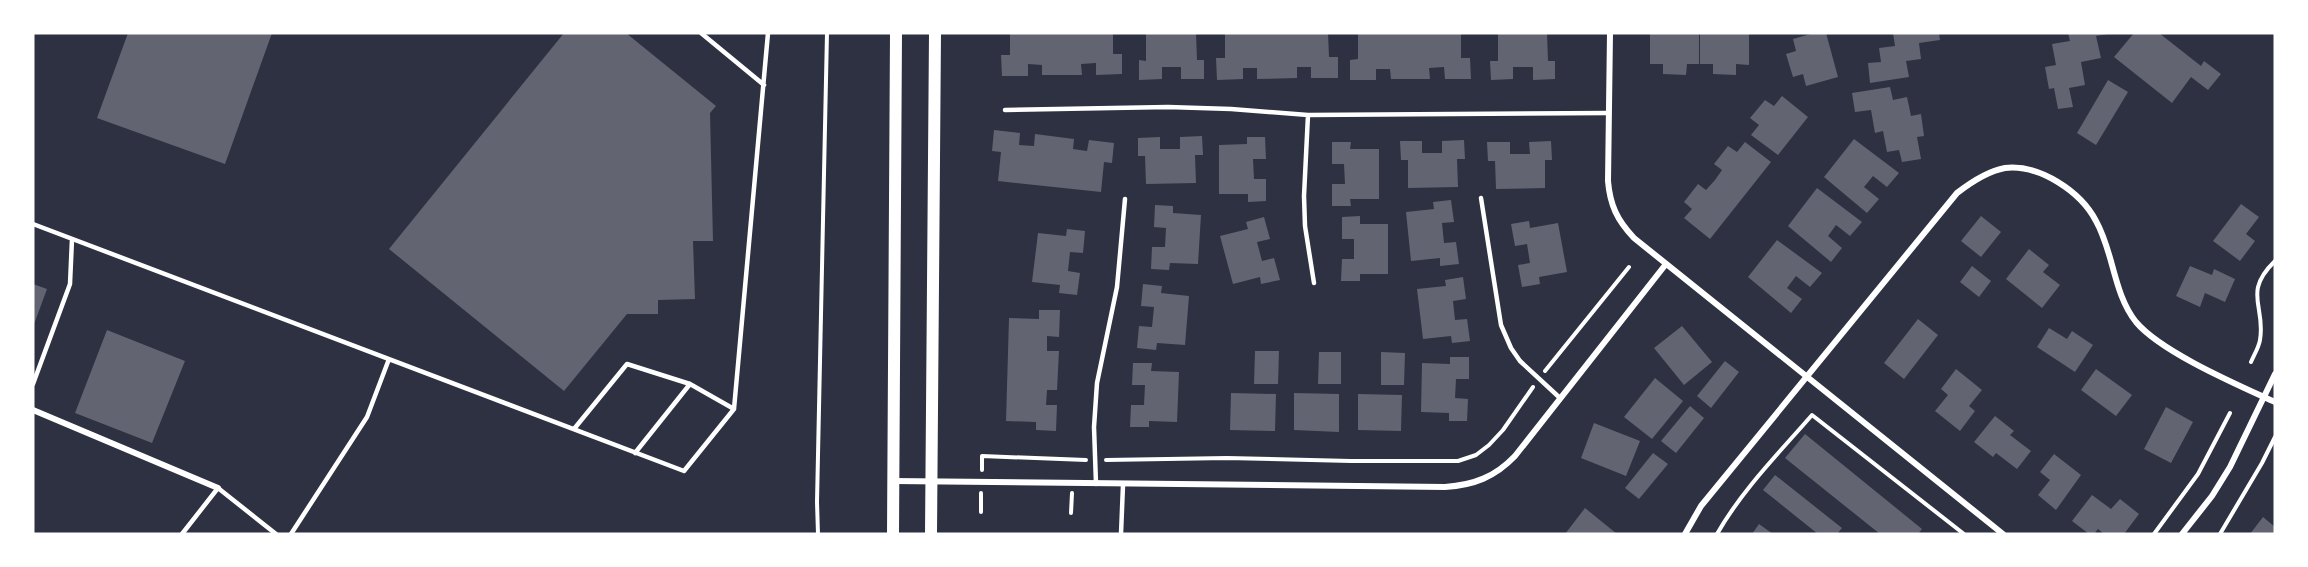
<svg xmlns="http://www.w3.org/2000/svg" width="2308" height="567" viewBox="0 0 2308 567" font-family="'DejaVu Sans',sans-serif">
	<rect width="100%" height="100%" fill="#2d3142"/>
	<path fill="#626471" d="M128 33H272L225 164 97 118Z
		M564 33H626L716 106 710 113 713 241H693L695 299 658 300V314H627L564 391 389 249Z
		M1010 33H1113V54H1122V74L1096 75V63L1081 64 1082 75H1042V65L1028 64V76H1002L1001 55H1010Z
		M1146 33H1196L1197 60H1204V79H1181V67H1162V79L1139 80V60L1146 61Z
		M1225 33H1328L1329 57H1338V78H1311V67H1297V78L1257 79V68H1243V79L1217 80 1216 58H1225Z
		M1358 33H1461V58H1470L1471 79H1445L1444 67 1429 68 1430 79H1391L1390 69H1376V80H1350V60L1358 59Z
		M1498 33H1547L1548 61H1555V79L1533 80V67H1513V79L1491 80 1490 61H1498Z
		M1650 33H1699V64H1687L1686 75 1663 74V64H1650Z
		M1700 33H1749V65L1736 64V75L1713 74V64H1700Z
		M1814 33H1826L1838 77 1806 86 1803 74 1793 77 1786 54 1796 51 1793 39Z
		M1893 33H1939L1940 40 1919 43 1921 59 1906 61 1909 77 1870 83 1868 63 1881 62 1879 48 1895 46Z
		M2068 33 2108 34 2096 36 2101 58 2081 62 2085 85 2069 88 2073 107 2058 109 2054 88 2049 89 2045 67 2056 65 2052 44 2070 41Z
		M2134 33H2159L2201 66 2204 61 2221 74 2208 90 2191 77 2172 103 2114 57Z
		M2108 80 2128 92 2096 145 2077 133Z
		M1890 87 1893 100 1907 97 1911 116 1921 114 1924 136 1917 137 1921 159 1902 162 1899 150 1887 152 1883 131 1875 133 1871 110 1855 112 1852 93Z
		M1782 96 1808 117 1778 155 1751 135 1759 125 1750 118 1765 100 1774 106Z
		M994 130 1020 133 1019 145 1034 146 1035 134 1074 139 1073 149 1087 151 1089 140 1114 143 1112 163 1104 162 1101 192 998 181 1001 152 992 151Z
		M1202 136 1203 155H1195L1196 183 1146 184 1145 156H1138V138L1160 137V149H1180V137Z
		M1247 137H1265L1266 159H1253L1254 179H1266V201L1248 202V194H1219V145L1247 144Z
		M1854 139 1899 173 1887 187 1873 176 1864 187 1879 199 1867 213 1824 177Z
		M1464 140 1465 159H1457L1458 187 1408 188V160H1401L1400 141H1422V153H1442V141Z
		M1551 141 1552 160H1545V188L1496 189 1495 161H1488L1487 142H1510V154H1530L1529 142Z
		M1332 142H1351L1350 149H1379V199H1350L1351 206H1332V184H1345L1344 164H1332Z
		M1745 142 1771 162 1710 239 1684 218 1692 209 1684 202 1698 184 1706 190 1715 180 1722 170 1714 164 1728 146 1737 152Z
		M1817 188 1862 222 1850 236 1836 225 1828 236 1842 248 1831 262 1788 226Z
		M1451 200 1454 222 1442 223 1444 243 1456 242 1459 264 1440 266V258L1411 261 1406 212 1434 209 1433 202Z
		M2241 204 2259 217 2246 234 2255 241 2240 261 2213 241Z
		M1155 205 1173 206V213L1201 215 1198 264 1170 263 1169 270 1151 269 1152 247H1165L1166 228 1154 227Z
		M1360 216V224H1388V274H1360V281H1341L1342 259H1354V239H1342V217Z
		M1981 216 2001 232 1981 257 1961 241Z
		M1264 217 1270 239 1257 242 1262 261 1274 258 1280 280 1261 284 1260 277 1233 284 1220 236 1248 229 1246 222Z
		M1529 221 1530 228 1558 223 1567 272 1539 277 1540 284 1522 287 1518 265 1530 263 1527 244 1515 246 1511 224Z
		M1067 229 1085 231 1083 253 1070 252 1068 271 1080 273 1077 295 1059 293 1060 285 1032 282 1038 233 1066 236Z
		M1777 240 1822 273 1810 287 1796 276 1787 288 1802 299 1791 313 1748 277Z
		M2029 249 2049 265 2043 272 2060 285 2042 308 2006 279Z
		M1972 266 1991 281 1979 297 1960 282Z
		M2190 266 2212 275 2214 269 2235 279 2225 302 2205 293 2200 307 2176 296Z
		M1463 277 1466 299 1453 301 1455 320 1467 319 1470 341 1452 343 1451 336 1423 339 1417 289 1446 286 1445 280Z
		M33 284 47 289 33 327Z
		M1143 284 1162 286 1161 293 1189 296 1185 345 1157 343 1156 350 1137 348 1139 326 1152 327 1154 307 1141 306Z
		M1039 310H1060L1059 337 1047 336V351H1059L1057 390H1047L1046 405H1057L1056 431 1036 430V422L1006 421 1009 318 1039 319Z
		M1918 319 1938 335 1904 379 1884 363Z
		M1682 326 1712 362 1684 385 1654 348Z
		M2049 328 2067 339 2072 331 2093 345 2075 372 2037 347Z
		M107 330 185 361 152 443 75 413Z
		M1255 351H1279L1278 384H1254Z
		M1319 352H1341V384H1318Z
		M1381 352 1405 353 1404 385H1381Z
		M1450 357H1469V379H1456L1455 398 1468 399 1467 421H1449V413L1421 412 1422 363 1450 364Z
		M1725 361 1739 372 1711 408 1697 396Z
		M1133 363H1152L1151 371 1179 372 1177 422 1149 421V427H1130L1131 405H1144L1145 385H1132Z
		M1956 369 1982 390 1969 406 1975 411 1960 431 1935 411 1948 395 1941 389Z
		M2096 369 2132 395 2116 416 2081 390Z
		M1655 378 1683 401 1652 439 1624 417Z
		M1231 393 1276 394 1275 431 1230 430Z
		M1294 393 1339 394V432L1294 430Z
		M1358 394 1402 395 1401 431 1358 430Z
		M1690 406 1704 418 1676 453 1661 441Z
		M2166 407 2193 422 2171 463 2144 449Z
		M1995 416 2014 431 2010 435 2031 451 2017 469 1996 453 1993 457 1974 442Z
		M1594 423 1640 441 1626 476 1581 458Z
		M1805 434 1922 529 1918 534H1880L1785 458Z
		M1653 453 1668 464 1639 499 1625 488Z
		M2054 454 2081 475 2056 510 2038 495 2050 480 2040 472Z
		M1775 475 1842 528 1837 534H1818L1763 490Z
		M2092 495 2111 509 2120 499 2139 514 2124 534H2104L2098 529 2094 534H2089L2072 521Z
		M1585 508 1617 534H1565Z
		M2263 517 2275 527V534H2250Z
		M1759 524 1773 534H1752Z"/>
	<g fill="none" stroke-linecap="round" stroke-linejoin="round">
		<path stroke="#fff" stroke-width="4" d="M2251 362C2254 355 2259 347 2260 340 2266 306 2242 293 2275 261
			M1545 371 1629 267
			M1106 460 1227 458 1351 461H1458L1476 455 1489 445 1503 430 1533 387
			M982 470V456L1086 460
			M981 512V493
			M1071 513 1072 493
			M818 534 817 502 827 33
			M1717 534C1742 490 1779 453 1812 415L1964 534
			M2154 534 2198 474 2230 413
			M2220 534 2262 463 2275 437"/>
		<path stroke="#fff" stroke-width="4.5" d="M701 33 764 85
			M1005 110 1168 107 1231 109 1308 115 1609 113
			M1308 115 1304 196 1305 226 1314 283
			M1481 198 1501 325 1511 348 1520 361 1560 398
			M33 224 684 471 734 409 768 33
			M33 384 70 284 72 239
			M574 429 627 364 690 384 734 409
			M635 453 690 384
			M1096 484 1094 427 1097 383 1117 287 1125 199
			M182 534 218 488 276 534
			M291 534 367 417 389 359
			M1121 534 1123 485"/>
		<path stroke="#fff" stroke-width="6" d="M1610 33 1608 181C1610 205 1617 220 1634 238L2003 534
			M33 410 218 488
			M893 481 1445 487C1474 485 1495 477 1515 456L1666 264
			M1685 534 1701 506 1957 193C1970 183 1988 171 2005 168 2040 164 2081 192 2096 221 2114 253 2113 293 2136 322 2161 352 2238 385 2275 402
			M2182 534 2212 496 2230 467 2275 374"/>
		<path stroke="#fff" stroke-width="12" d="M893 534 896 33
			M931 534 935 33"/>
	</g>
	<rect width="2308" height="567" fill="none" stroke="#ffffff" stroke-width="69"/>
</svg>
